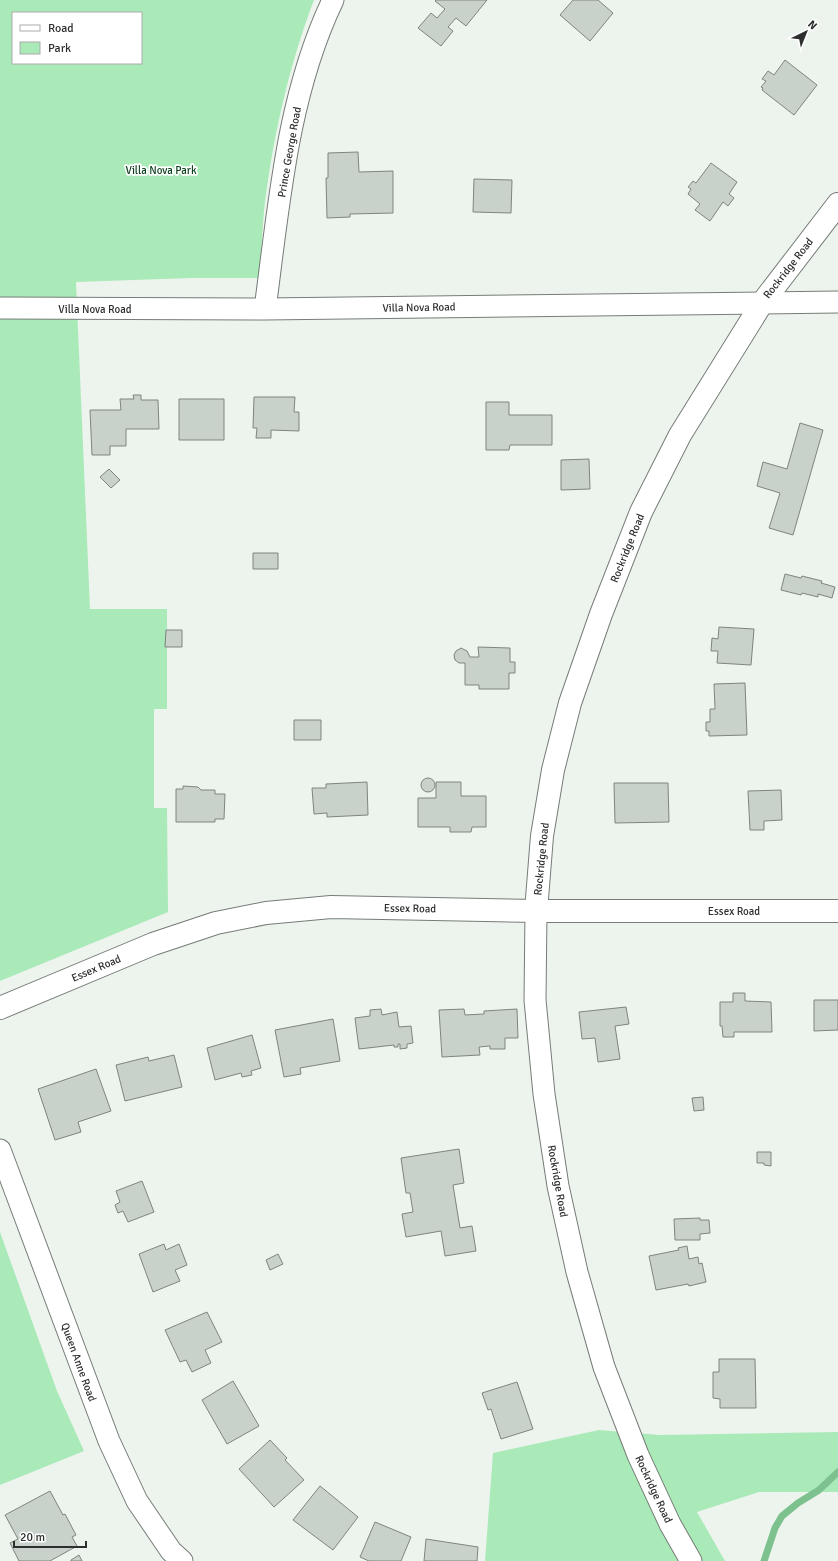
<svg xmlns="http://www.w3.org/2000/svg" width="838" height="1561" viewBox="0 0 838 1561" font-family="Signika,sans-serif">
	<rect width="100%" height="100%" fill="#edf4ee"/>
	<path fill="#a9eab8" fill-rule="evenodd" d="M0 0H314C289 65 272 141 264 211 262 233 261 255 260 278H192L76 282 90 609H167V709H154V808H167L168 912 0 981ZM13 13H141V63H13Z
		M0 1232 57 1391 84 1451 0 1485Z
		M599 1430 660 1435 838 1432V1492H759L697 1512 725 1561H485L493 1453Z"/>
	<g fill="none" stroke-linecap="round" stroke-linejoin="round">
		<path stroke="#7dc28e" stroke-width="7" d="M764 1561 775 1528 782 1516 798 1503 819 1490 838 1472"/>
	</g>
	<path fill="#c9d1cb" stroke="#7e857f" d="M436 0H487L466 26 456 18 448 27 453 31 441 46 418 28 431 13 437 18 445 9 435 1Z
		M573 0H598L613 13 590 41 560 15Z
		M785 60 817 85 794 115 762 90 763 88 761 87 766 81 762 79 768 71 774 75Z
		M358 152 359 172 393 171V213L350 214V217L327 218 326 178H328V153Z
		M711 163 737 182 729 194 734 198 728 206 723 202 710 221 695 210 700 204 688 194 691 189 688 187 693 181 696 183Z
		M474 179 512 180 511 213 473 212Z
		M133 395H141V400H158L159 429H126V446H110V455H92L90 410H121L120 399H134Z
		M254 397H295L294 412H299V431L271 430V438H256L257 428H253Z
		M179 399H224V440H179Z
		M486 402H509V415H552V445H510L509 450H486Z
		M800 423 823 430 793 535 769 528 780 493 757 486 763 462 787 469Z
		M589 459 590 489 561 490V460Z
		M109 469 120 480 111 488 100 477Z
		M253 553H278V569H253Z
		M785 574 801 578 802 576 822 581 821 583 835 587 832 598 818 594V597L802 593 801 595 781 590Z
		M719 627 754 629 751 665 717 663 718 651H711L712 638 718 639Z
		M166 630H182V647H165Z
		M478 647 510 648V662H515V673H509V689H479V685H465V663H459L455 660 454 655 456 651 461 648 467 651 470 657H479Z
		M745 683 747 735 709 736V731H706V722H710V709H715L714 684Z
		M294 720H321V740H294Z
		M421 785a7 7 0 1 1 14 0a7 7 0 1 1-14 0Z
		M367 782 368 815 327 817V813L314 814 312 788H326V784Z
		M436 782H461V796H486V827H472L471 832H450V827H418V798H436Z
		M614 783H668L669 822 615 823Z
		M183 786 198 787 201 790H215V794H225L224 819H215V822H176V789H183Z
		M781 790 782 820 764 821V830H750L748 791Z
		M733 993H745V1001L771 1002 772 1032H734V1037H723L722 1026H720V1002H733Z
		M814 1000H838V1030L814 1031Z
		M626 1007 629 1024 615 1026 620 1059 598 1062 595 1038 582 1039 579 1012Z
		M381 1009 382 1015 397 1012 399 1027 411 1026 413 1043 407 1044V1048L400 1049V1044H398V1047H394V1045L359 1049 355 1018 370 1016V1010Z
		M464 1009 465 1015 484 1014V1011L517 1009 518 1038H505V1049H490V1046L479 1047 480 1055 442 1057 439 1010Z
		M333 1019 340 1061 300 1068 301 1074 284 1077 275 1030Z
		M252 1035 261 1068 251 1071 252 1075 242 1077 241 1073 215 1080 207 1048Z
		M174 1055 182 1087 125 1101 116 1065 148 1057 149 1061Z
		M96 1069 111 1111 78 1122 81 1132 55 1140 38 1089Z
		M703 1097 704 1110 694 1111 692 1098Z
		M459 1149 464 1183 453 1185 460 1228 472 1226 476 1251 445 1256 441 1231 406 1237 402 1214 413 1212 410 1193H406L401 1158Z
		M757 1152H771V1166L764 1165V1163H757Z
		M142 1181 154 1212 128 1222 123 1211 118 1213 115 1205 120 1202 116 1191Z
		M700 1218V1220H709L710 1233 700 1234V1240H675L674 1219Z
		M164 1244 166 1250 179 1244 187 1265 175 1270 180 1281 153 1292 139 1254Z
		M687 1246 689 1259 698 1257 699 1264 702 1263 706 1282 689 1286 688 1284 656 1290 649 1256 679 1250 678 1248Z
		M278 1254 283 1264 270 1270 266 1260Z
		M207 1312 222 1342 205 1350 211 1363 192 1372 186 1360 180 1362 165 1330Z
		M719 1359H755L756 1408H720V1399L713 1398V1372H719Z
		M233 1381 259 1426 227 1444 202 1400Z
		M517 1382 533 1429 501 1439 491 1409 488 1410 482 1393Z
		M270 1440 287 1458 285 1460 304 1480 274 1507 239 1469Z
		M320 1486 358 1517 333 1550 293 1520Z
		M50 1491 63 1515 65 1514 76 1535 72 1537 77 1546 50 1561H19L10 1543 18 1539 5 1515Z
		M375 1522 411 1537 401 1561H369L360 1557Z
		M426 1539 478 1547 477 1561H424Z
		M79 1555 82 1561H71V1560Z"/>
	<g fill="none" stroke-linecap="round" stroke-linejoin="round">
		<g stroke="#767c77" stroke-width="23">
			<path id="street" d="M0 308 265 309 838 302
				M265 309C279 205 287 96 333 0
				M536 911 535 1000 544 1094 558 1186 577 1272 604 1367 638 1455 670 1524 691 1561
				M0 1150 109 1441 137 1501 171 1551 182 1561"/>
		</g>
		<g stroke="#767c77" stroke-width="24">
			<path id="secondary" d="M536 911 542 836 553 770 570 703 601 614 641 512 680 435 762 303 838 204
				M0 1008 153 944 216 923 266 913 331 907 536 911H838"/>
		</g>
		<use href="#street" stroke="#fff" stroke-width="21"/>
		<use href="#secondary" stroke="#fff" stroke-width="22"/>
	</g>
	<g text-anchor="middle" stroke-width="3.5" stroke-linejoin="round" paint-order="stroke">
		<g font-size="11" fill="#2c2f2d" stroke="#fff">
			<text transform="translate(289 152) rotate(-80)" y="4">Prince George Road</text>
			<text transform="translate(788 268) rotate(-52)" y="4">Rockridge Road</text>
			<text transform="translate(419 307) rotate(-1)" y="4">Villa Nova Road</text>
			<text x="95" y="313">Villa Nova Road</text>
			<text transform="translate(627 548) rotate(-68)" y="4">Rockridge Road</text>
			<text transform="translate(541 859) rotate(-84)" y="4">Rockridge Road</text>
			<text transform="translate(410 908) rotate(1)" y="4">Essex Road</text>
			<text x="734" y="915">Essex Road</text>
			<text transform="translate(96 968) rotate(-23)" y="4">Essex Road</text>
			<text transform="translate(558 1181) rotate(80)" y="4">Rockridge Road</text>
			<text transform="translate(79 1362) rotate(70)" y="4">Queen Anne Road</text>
			<text transform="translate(654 1489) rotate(65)" y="4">Rockridge Road</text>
		</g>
		<g font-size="11" fill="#0c401e" stroke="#fff">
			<text x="161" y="174">Villa Nova Park</text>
		</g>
	</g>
	<rect x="12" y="12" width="130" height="52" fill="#ffffff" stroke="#abacab"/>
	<rect x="20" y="25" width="20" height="6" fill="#ffffff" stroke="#abacab"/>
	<text x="48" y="32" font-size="12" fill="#2c2f2d">Road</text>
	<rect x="20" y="42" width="20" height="12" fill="#a9eab8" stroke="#abacab"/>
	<text x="48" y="52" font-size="12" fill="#2c2f2d">Park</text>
	<g transform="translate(806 32) rotate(43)" stroke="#ffffff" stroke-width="3" paint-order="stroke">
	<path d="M0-3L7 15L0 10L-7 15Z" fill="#2c2f2d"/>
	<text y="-6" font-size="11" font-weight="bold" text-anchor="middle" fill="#2c2f2d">N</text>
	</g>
	<path d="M14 1541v6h72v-6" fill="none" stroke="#2c2f2d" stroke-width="2"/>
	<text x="20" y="1541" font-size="12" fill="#2c2f2d" stroke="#ffffff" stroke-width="3" paint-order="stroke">20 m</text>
</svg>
